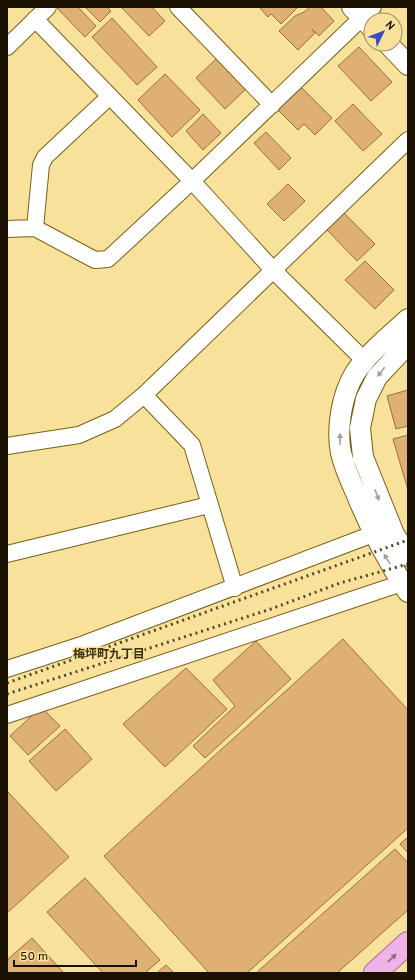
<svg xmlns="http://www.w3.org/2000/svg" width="415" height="980" viewBox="0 0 415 980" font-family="Overpass,'Noto Sans JP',sans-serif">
	<rect width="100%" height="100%" fill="#f8e19a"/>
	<path fill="#dfb075" stroke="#9b7035" d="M60 7H78L96 26 85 37 58 9Z
		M85 7H107L111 11 100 22Z
		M121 7H152L165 21 149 36Z
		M262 7H298L281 24 271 14 268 17 260 8Z
		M310 7H321L334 21 319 36 312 29 315 33 298 50 279 31 295 16 304 12Z
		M112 18 157 67 137 85 92 37Z
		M359 47 392 82 371 101 338 66Z
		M217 58 246 89 225 109 196 78Z
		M165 74 200 110 172 137 138 100Z
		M299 85 332 118 315 135 304 124 298 130 276 108Z
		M353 104 382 134 363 151 335 121Z
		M203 114 221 133 203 150 186 131Z
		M266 132 291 158 279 170 254 143Z
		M288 184 305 201 284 221 267 204Z
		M344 213 375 244 357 261 327 230Z
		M365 261 394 290 375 309 345 280Z
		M408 390V426L396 429 387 396Z
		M408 435V490L393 439Z
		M343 639 408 710V828L247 973H209L104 856Z
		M256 641 291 679 205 758 193 746 235 706 213 680Z
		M186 668 227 709 165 767 123 724Z
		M41 707 60 726 28 755 10 736Z
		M65 729 92 759 56 791 29 761Z
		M7 791 69 857 7 913Z
		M408 837V853L400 844Z
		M395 849 408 863V910L337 973H256Z
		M85 878 160 960 145 973H103L47 912Z
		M32 938 64 973H7V960Z
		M166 965 174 973H157Z"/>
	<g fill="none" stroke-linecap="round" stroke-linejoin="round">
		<g stroke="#766116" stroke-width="18">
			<path id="minor" d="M178 7 272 105
				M35 19 192 181 274 271 364 360
				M7 47 48 7
				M35 228 41 165 45 157 110 96
				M7 229 35 228 95 260 108 259 192 181 373 7
				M144 395 192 445 235 588
				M7 446 79 435 115 419 144 395 408 140
				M7 554 209 505
				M7 669 84 644 373 534
				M7 715 402 583"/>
		</g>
		<g stroke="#766116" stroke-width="22">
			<path id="tertiary" d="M352 7 371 27
				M388 44 408 65
				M408 319C390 336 369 352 355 373 342 394 336 428 341 453 344 466 350 480 356 493 370 528 387 560 408 592
				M408 344 377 377 366 399 360 428 363 457 394 534 408 556"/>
		</g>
		<g stroke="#a36e92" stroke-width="24">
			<path id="trunk" d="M375 973 408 943"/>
		</g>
		<use href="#minor" stroke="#fff" stroke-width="16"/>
		<use href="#tertiary" stroke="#fff" stroke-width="20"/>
		<use href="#trunk" stroke="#f0b3e7" stroke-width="22"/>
		<path stroke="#544728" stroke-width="3" stroke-dasharray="2 4" stroke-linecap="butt" d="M7 683 408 540
			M7 694 271 609 340 583 408 564"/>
	</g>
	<defs><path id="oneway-solid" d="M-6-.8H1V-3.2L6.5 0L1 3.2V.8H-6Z"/></defs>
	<g fill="#a3a099">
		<use href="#oneway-solid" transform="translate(381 372) rotate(129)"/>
		<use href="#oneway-solid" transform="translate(340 439) rotate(-91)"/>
		<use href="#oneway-solid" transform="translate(377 495) rotate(69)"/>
		<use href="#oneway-solid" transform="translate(387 559) rotate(-121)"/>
	</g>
	<use fill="#906a7f" href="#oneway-solid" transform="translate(392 958) rotate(-43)"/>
	<g text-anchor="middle" stroke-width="3" stroke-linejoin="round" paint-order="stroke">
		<g font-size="12" font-weight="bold" fill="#3c310a" stroke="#f8e19a">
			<text x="109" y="658">梅坪町九丁目</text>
		</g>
	</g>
	<rect width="415" height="980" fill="none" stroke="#1a1100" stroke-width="16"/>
	<g transform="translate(383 32) rotate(47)"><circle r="19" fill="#f8e19a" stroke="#9f8e5c"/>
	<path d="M0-3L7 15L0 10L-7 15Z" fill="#3d4bbe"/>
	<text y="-6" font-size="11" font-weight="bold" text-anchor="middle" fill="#1a1100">N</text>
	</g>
	<path d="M14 960v6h122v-6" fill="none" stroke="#1a1100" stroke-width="2"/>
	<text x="20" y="960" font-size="12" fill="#1a1100" stroke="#f8e19a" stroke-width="3" paint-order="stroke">50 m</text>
</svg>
